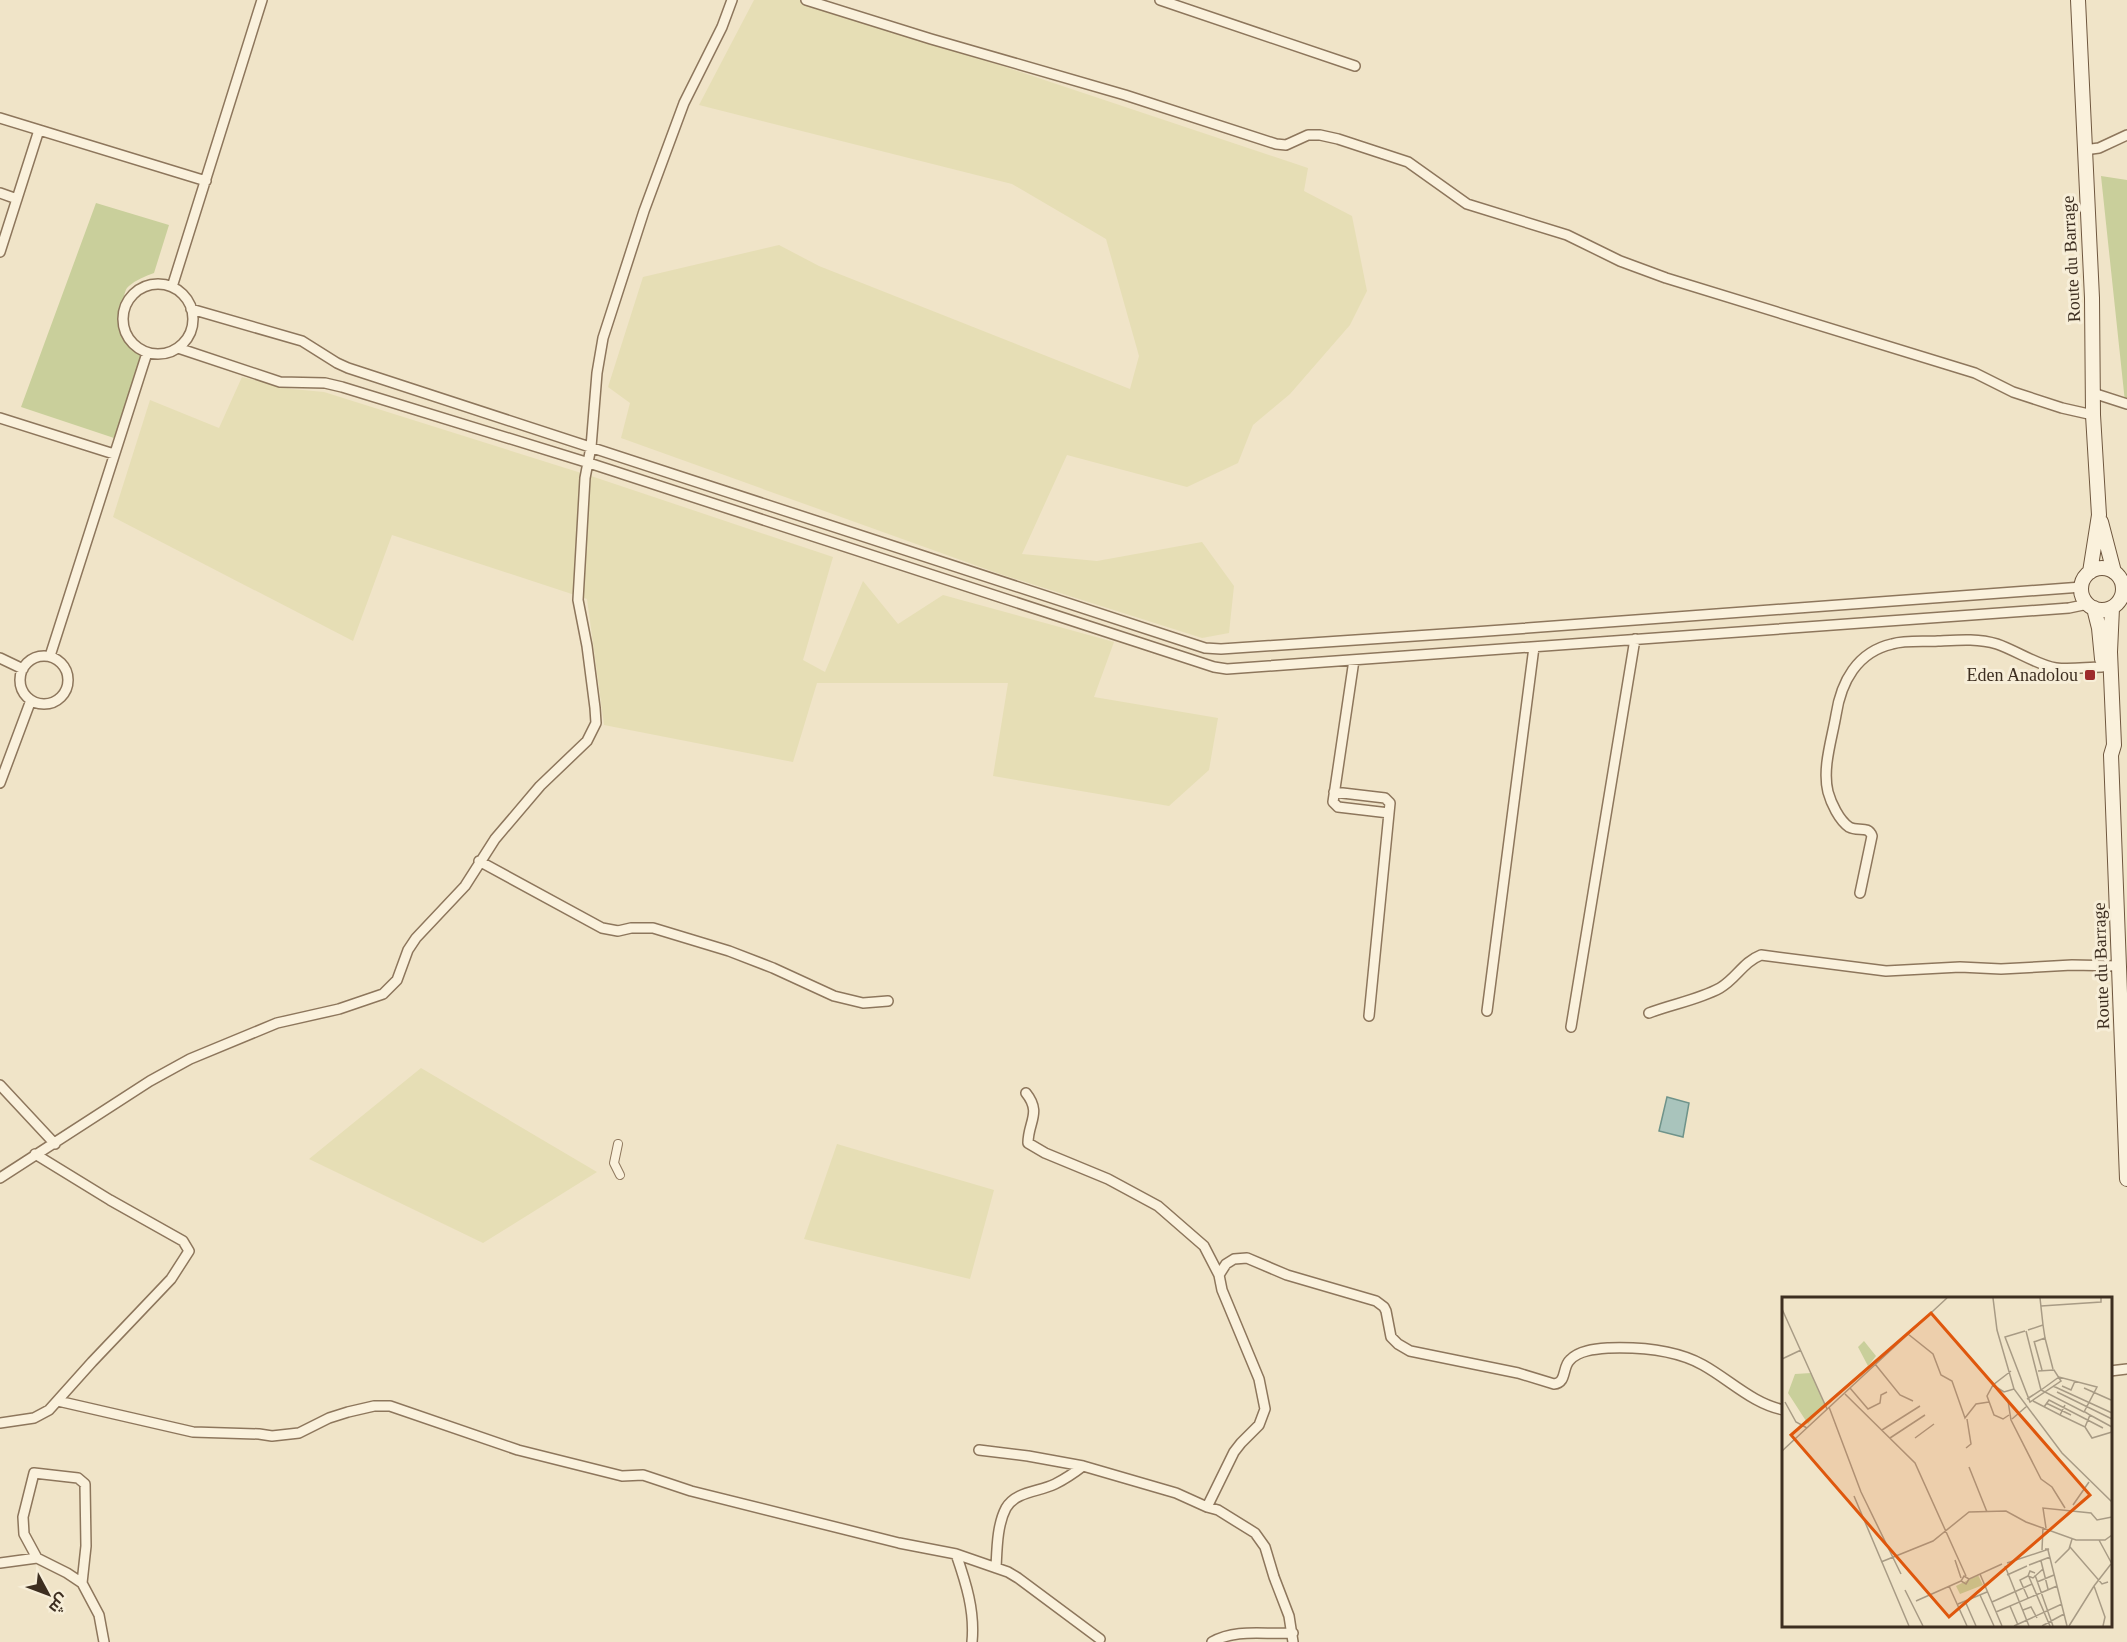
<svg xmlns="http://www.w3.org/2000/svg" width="2127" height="1642" viewBox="0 0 2127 1642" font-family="'Times New Roman',Cairo,serif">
	<rect width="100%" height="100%" fill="#f0e4c8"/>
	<path fill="#e6deb5" d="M754 0H805L1308 168 1304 191 1352 216 1367 291 1350 325 1290 394 1253 425 1238 463 1187 487 1067 455 1022 554 1097 561 1202 542 1234 586 1229 633 1202 638 997 573 621 438 630 403 608 387 643 277 779 245 819 266 1130 389 1139 356 1106 239 1012 184 699 105Z
		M242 377 292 389 324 392 594 477 833 557 803 660 825 672 863 581 898 624 943 595 1114 642 1094 697 1218 718 1209 770 1169 806 993 776 1008 683H817L793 762 604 725 587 599 392 535 353 641 113 517 150 400 219 428Z
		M421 1068 597 1172 483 1243 309 1159Z
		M837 1144 994 1190 970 1279 804 1239Z"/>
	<path fill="#c9cf9b" d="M2101 176 2127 180V403L2125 402Z
		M96 203 169 225 154 273C145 276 136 280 129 286 125 289 125 294 123 299 116 324 123 337 142 353L114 438 21 407Z"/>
	<path fill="#a9c4bc" stroke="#6f938a" stroke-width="1.5" d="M1667 1097 1689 1103 1683 1137 1659 1131Z"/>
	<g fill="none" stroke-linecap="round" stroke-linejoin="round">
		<g stroke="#8d765c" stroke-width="10">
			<path id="pedestrian" d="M618 1144 614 1163 620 1175"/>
		</g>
		<g stroke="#8d765c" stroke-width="12">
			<path id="minor" d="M806 0 931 39 1125 95 1276 144 1286 145 1308 135H1320L1338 139 1408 162 1467 204 1567 235 1620 261 1666 278 1975 373 2013 392 2062 408 2093 415
				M1160 0 1355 66
				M0 118 206 181
				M2084 150 2099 148 2127 135
				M0 193 17 199
				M0 252 39 130
				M123 319a35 35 0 1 1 70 0a35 35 0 1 1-70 0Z
				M172 287 262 0
				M191 309 302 341 337 363 348 368 1205 648 1221 649 1474 632 2082 587
				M178 348 280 382 325 383 342 387 589 463 1214 667 1227 669 2069 608 2088 604
				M2093 393 2127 404
				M0 418 114 454
				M50 656 147 353
				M20 680a24 24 0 1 1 48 0a24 24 0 1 1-48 0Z
				M0 658 23 669
				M1354 660 1333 802 1338 807 1389 813
				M0 783 31 700
				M1334 792 1385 798 1390 803 1369 1016
				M479 861 602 928 618 931 631 928H653L729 951 773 968 834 996 863 1003 888 1001
				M1860 893 1872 836C1868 825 1858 832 1849 827 1839 820 1831 803 1828 792 1822 768 1832 739 1836 715 1841 682 1857 652 1892 644 1906 640 1923 642 1938 641 1957 640 1978 638 1997 644 2015 650 2039 666 2056 668 2071 670 2087 667 2102 667
				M1487 1011 1534 647
				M1649 1013C1672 1004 1698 1000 1720 988 1736 979 1743 962 1761 955L1886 971 1960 967 2001 969 2072 965 2119 966
				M1571 1027 1635 639
				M0 1085 55 1144
				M1026 1093C1042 1113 1028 1122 1028 1143L1045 1153 1108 1179 1158 1206 1204 1246 1219 1275
				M0 1178 150 1081 190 1059 277 1023 339 1009 383 994 397 980 408 950 416 938 465 886 495 839 540 786 587 741 596 723 595 708 587 646 578 600 585 478 591 447 597 373 603 338 644 211 684 103 722 27 732 0
				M2110 1371 2127 1369
				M58 1401 193 1432 259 1434 272 1436 299 1433 329 1418 348 1412 374 1406H390L518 1450 622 1476 643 1475 691 1491 899 1543 956 1554 1008 1572 1018 1578 1100 1639
				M0 1423 34 1418 49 1410 92 1362 171 1279 189 1251 183 1241 110 1200 35 1154
				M979 1450 1028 1456 1083 1466
				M1207 1507 1234 1452 1241 1443 1259 1425 1265 1409 1259 1379 1222 1290 1219 1275 1226 1264 1234 1259 1247 1258 1287 1275 1376 1301 1384 1307 1386 1311 1391 1337 1398 1344 1410 1351 1518 1373 1554 1384C1567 1383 1562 1367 1570 1360 1579 1350 1596 1349 1609 1348 1640 1347 1676 1350 1703 1365 1730 1380 1753 1404 1784 1410
				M956 1554C966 1583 975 1611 972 1642
				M37 1558 24 1534 23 1517 34 1473 78 1478 85 1484 86 1546 82 1583
				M0 1563 37 1558 67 1573 82 1583 99 1615 104 1642
				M996 1568C997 1549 997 1525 1006 1508 1016 1491 1039 1492 1055 1484 1065 1479 1074 1473 1083 1466L1176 1493 1207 1507 1218 1510 1255 1533 1265 1547 1274 1577 1289 1616 1293 1642
				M1212 1642C1237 1628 1265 1635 1293 1633"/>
		</g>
		<g stroke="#6f573f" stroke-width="16">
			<path id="secondary" d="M2078 0 2092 298 2093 415 2099 515 2090 572
				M2101 522 2114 572
				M2081 589a21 21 0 1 1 42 0a21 21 0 1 1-42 0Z
				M2094 608 2099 628 2102 659
				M2112 608 2110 652 2114 745 2111 755 2127 1179"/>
		</g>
		<use href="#pedestrian" stroke="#faf1dc" stroke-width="8"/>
		<use href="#minor" stroke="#faf1dc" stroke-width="9"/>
		<use href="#secondary" stroke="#faf1dc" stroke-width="14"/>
	</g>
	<rect fill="#9e2a2b" stroke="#f7eed8" stroke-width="2" x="2084" y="669" width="12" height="12" rx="3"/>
	<g text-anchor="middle" stroke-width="6" stroke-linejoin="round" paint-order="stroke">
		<g font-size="18" fill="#3d2e20" stroke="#f7eed8">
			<text transform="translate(2071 259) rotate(-93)" y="6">Route du Barrage</text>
			<text transform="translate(2101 966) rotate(-92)" y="6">Route du Barrage</text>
		</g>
		<g font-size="18" fill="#3d2e20" stroke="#f7eed8" text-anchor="end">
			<text x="2078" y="681">Eden Anadolou</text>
		</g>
	</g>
	<g transform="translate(1782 1297)">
		<rect width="330" height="330" fill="#f0e4c8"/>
		<path d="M82 44 94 59 86 69 76 50ZM29 76 43 108 26 127 6 96 13 77ZM196 278 201 288 178 297 174 289Z" fill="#c9cf9b"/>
		<path fill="none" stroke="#a89b85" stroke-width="1.5" d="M211 1 215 33 232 92 280 156 330 205M259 9 319 5V1M0 12 45 112M246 33 261 28 258 1M243 34 223 40 248 105 279 84 272 73 256 74M244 34 259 93 302 115 315 90 277 80 259 93 245 102M126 37 151 57 159 78 170 84 183 121 194 107 207 105M263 41 271 72M252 44 260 73M252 45 263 41 261 28M0 62 19 53M93 67 118 98 131 104M211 88 222 95 232 92M271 89 330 116M280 89 289 93 293 84M68 91 86 112 98 106 99 98 105 95M302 91 329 103M275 95 330 122M63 97 133 166 184 279M226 104 229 123 259 182 270 190 283 211M251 104 278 118 283 108M3 105 14 125 25 131M264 106 289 118M47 110 79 195 119 277M262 110 267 103 321 131M227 118 221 122 212 118 205 99 211 88 229 74M278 118 303 130 308 118 303 115M308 118 330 130M230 122 245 109M303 130 310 141 330 135M100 133 138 109M108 141 143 118M133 141 152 127M184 151 189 147 185 122M0 154 165 1M187 170 205 215M72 199 127 329M291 208 307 185M264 231 261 211 309 216 315 223 330 220M317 243 330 267M288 250 320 287 326 285M260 253 261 230M266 253 285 329M173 263 179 281M259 264 266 292M99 265 151 244 187 215 224 214 244 225 294 243H323L330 238M225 266 267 252H263M273 266 287 252 290 242M247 268 268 260M223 269 247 329M253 276 248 274 246 279 251 281 261 272M198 277 220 329M225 278 245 269M253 278 271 329M247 280 268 329M187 282 182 279 179 284 184 287 187 282 220 267M255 285 272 278M167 289 185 329M123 293 141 329M198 298 212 329M246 301 238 283 246 279M134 304 179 284M183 304 194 329M210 305 250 287M176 307 205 295M228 309 236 328M241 313 249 310 255 321M214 315 275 289M232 329 280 307M260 329 282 317M287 329 312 289M321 329 323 320 312 289 329 267"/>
		<path fill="#df570d" fill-opacity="0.15" stroke="#df570d" stroke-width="3" d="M149 16 308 198 167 320 9 138Z"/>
		<rect width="330" height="330" fill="none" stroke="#3d2e20" stroke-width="3"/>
	</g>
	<g transform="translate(48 1594) rotate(131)" stroke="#f7eed8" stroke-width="4.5" paint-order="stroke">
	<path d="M0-4.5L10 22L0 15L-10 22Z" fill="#3d2e20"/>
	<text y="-9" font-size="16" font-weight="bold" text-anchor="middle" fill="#3d2e20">ش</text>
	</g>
</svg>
